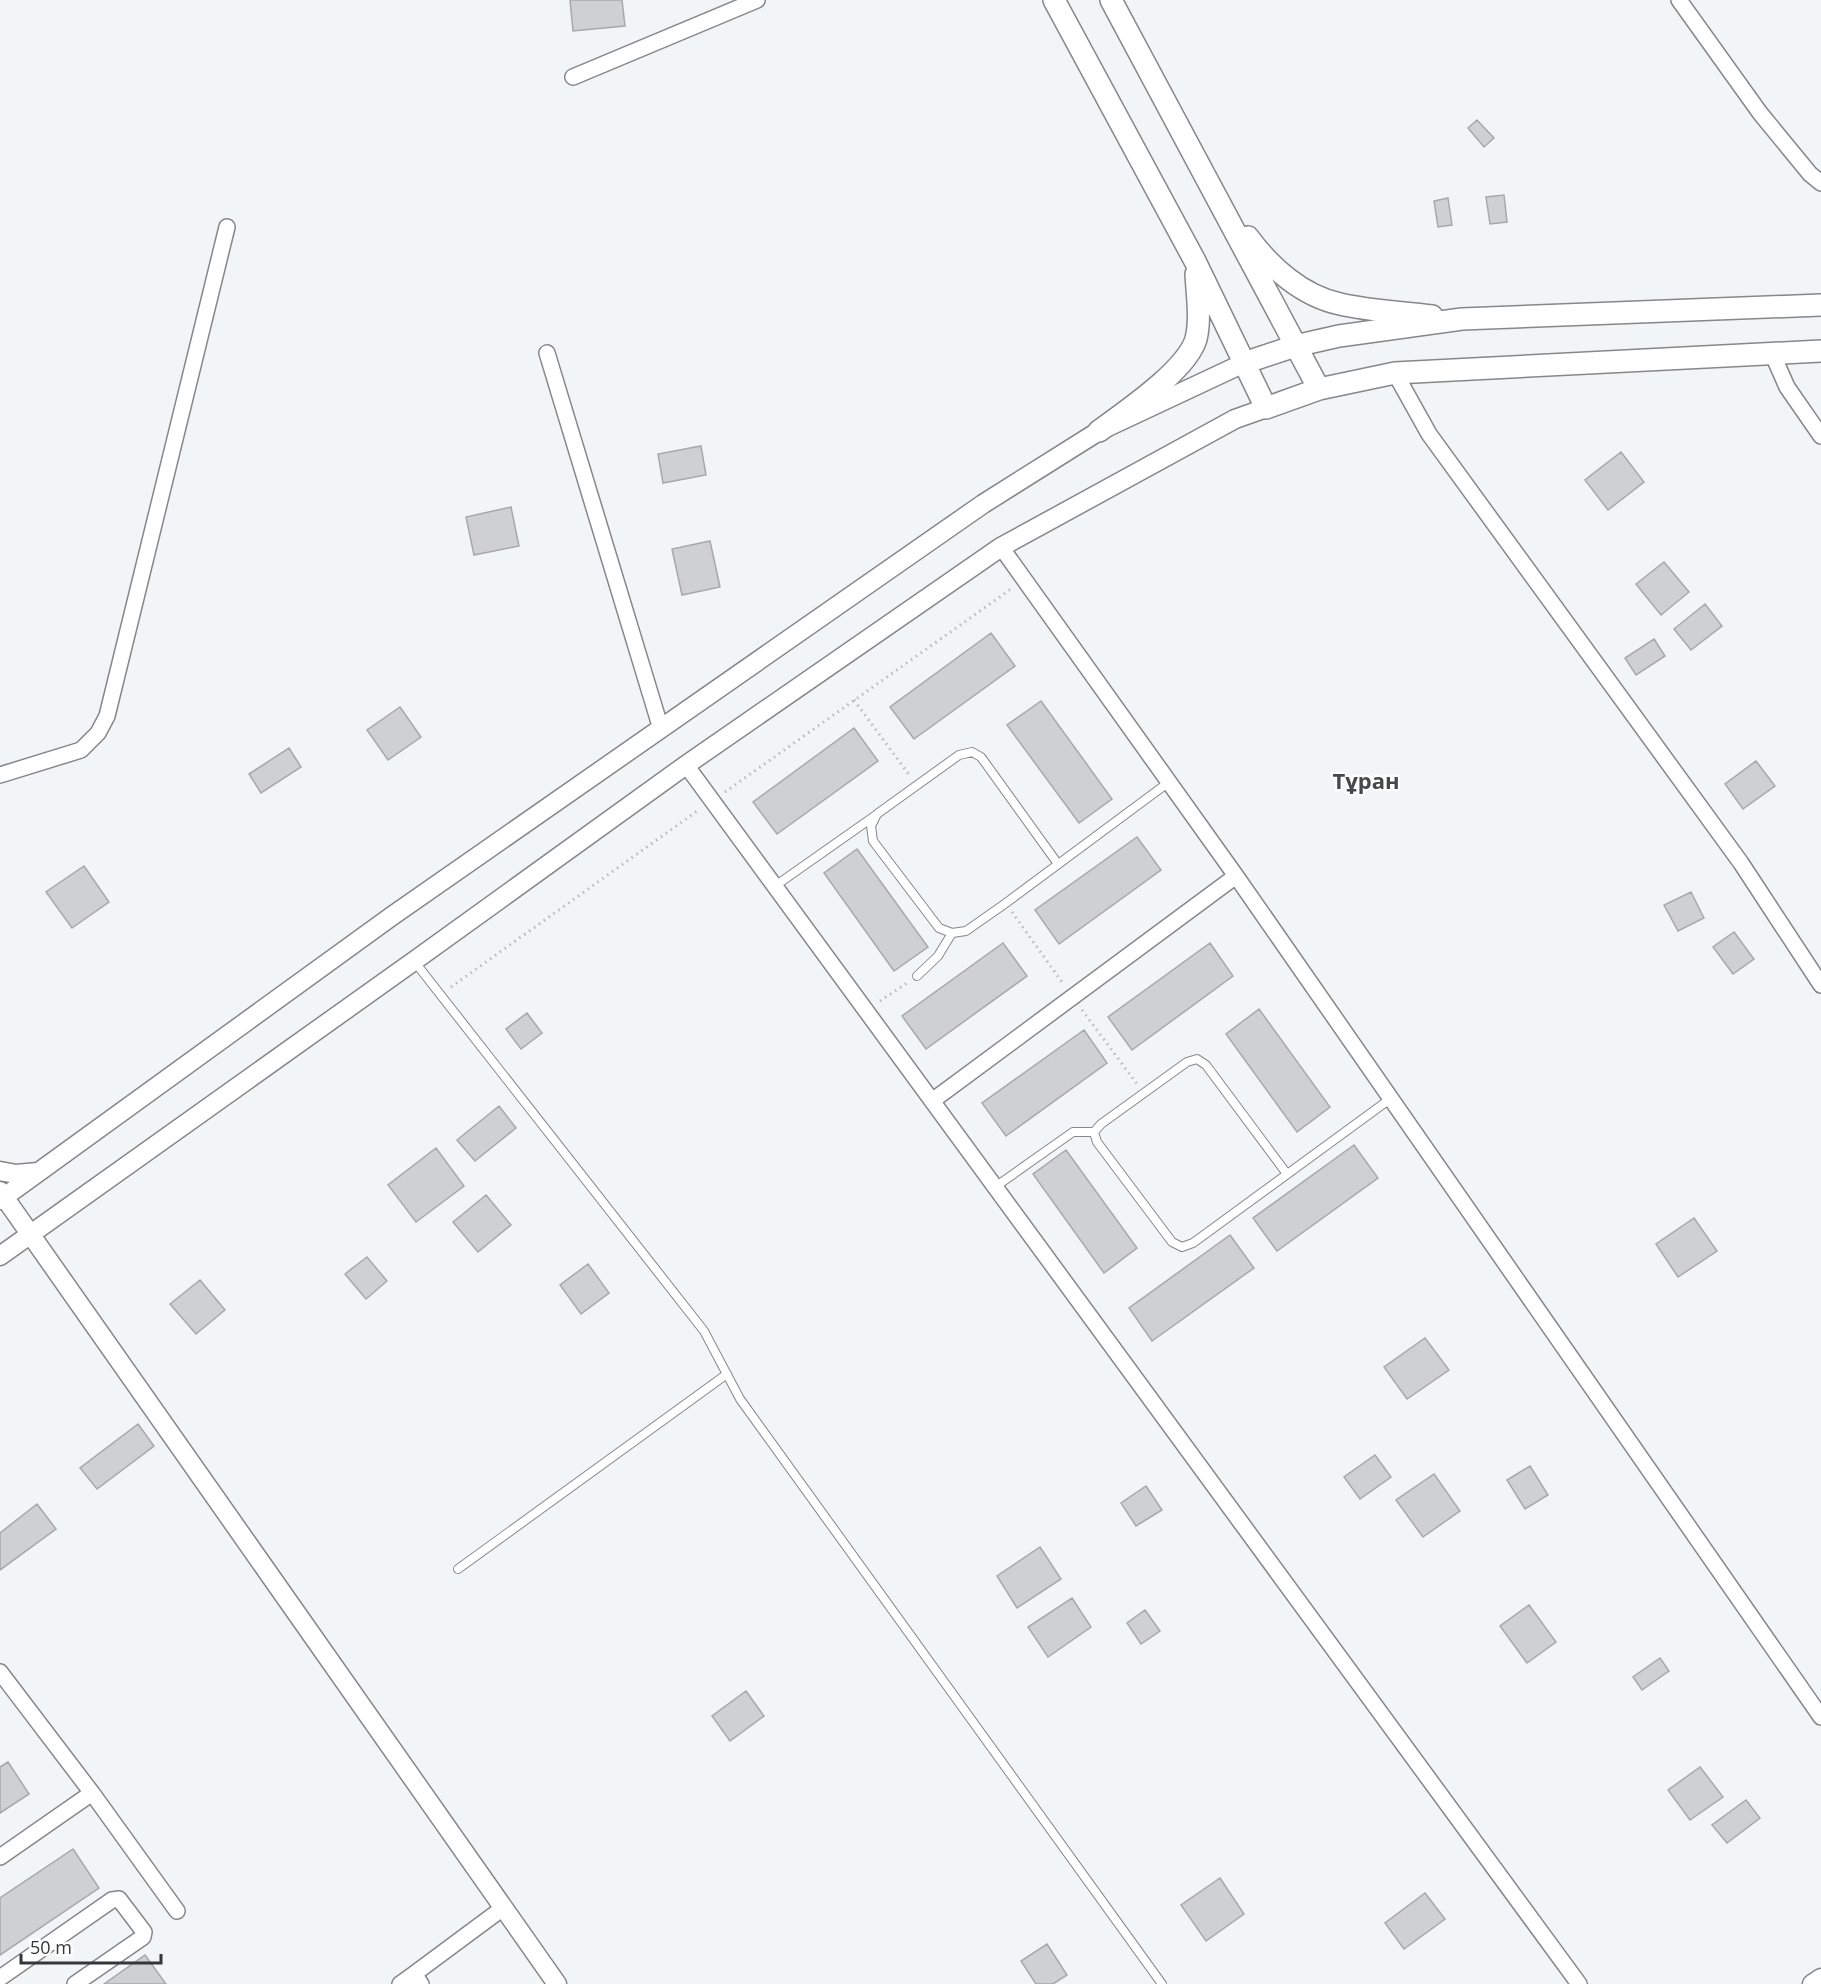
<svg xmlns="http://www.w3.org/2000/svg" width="1821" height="1984" viewBox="0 0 1821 1984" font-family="'Open Sans',sans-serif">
	<rect width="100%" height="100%" fill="#f2f5f8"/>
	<path fill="#cfd0d3" stroke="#a7a8ac" stroke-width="1.5" d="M570 0H622L625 26 573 31Z
		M1477 120 1494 138 1484 147 1468 128Z
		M1504 195 1507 222 1490 224 1486 197Z
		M1448 198 1452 225 1438 227 1434 201Z
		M701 446 706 475 663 483 658 454Z
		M1621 452 1644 482 1608 510 1585 480Z
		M511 507 519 546 474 555 466 517Z
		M710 541 720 587 682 595 672 549Z
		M1664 562 1689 592 1661 615 1636 584Z
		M1705 604 1722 626 1691 650 1674 629Z
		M991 633 1015 666 914 739 890 707Z
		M1654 639 1665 656 1636 675 1625 658Z
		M1041 701 1112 799 1079 823 1007 725Z
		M400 707 421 737 388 760 367 730Z
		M854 728 878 761 777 834 753 802Z
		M289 748 301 767 261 793 249 774Z
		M1756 761 1775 786 1743 809 1725 784Z
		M1137 837 1161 870 1059 944 1035 910Z
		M857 849 928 947 894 971 824 873Z
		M84 866 109 902 72 928 46 892Z
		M1691 892 1704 918 1678 931 1664 905Z
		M1734 932 1754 959 1733 974 1713 947Z
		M1003 943 1027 976 926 1049 902 1016Z
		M1210 943 1233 976 1132 1050 1108 1017Z
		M1259 1009 1330 1107 1297 1132 1226 1034Z
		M527 1013 542 1033 521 1049 506 1029Z
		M1084 1030 1107 1063 1006 1136 982 1103Z
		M499 1106 516 1128 475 1161 457 1140Z
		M1354 1145 1378 1178 1277 1251 1253 1218Z
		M436 1148 464 1186 416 1222 388 1185Z
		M1066 1150 1137 1248 1104 1273 1033 1174Z
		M486 1195 511 1225 478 1252 453 1222Z
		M1694 1218 1717 1251 1678 1277 1656 1244Z
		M1230 1235 1254 1268 1152 1341 1129 1308Z
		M367 1257 387 1281 366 1299 345 1274Z
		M588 1264 609 1293 581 1314 560 1285Z
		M200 1280 225 1310 196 1334 170 1304Z
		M1425 1338 1449 1370 1407 1399 1384 1367Z
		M138 1424 154 1446 97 1489 80 1468Z
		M1375 1455 1391 1477 1360 1499 1344 1477Z
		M1530 1466 1548 1495 1525 1509 1507 1480Z
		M1434 1474 1460 1511 1423 1537 1396 1500Z
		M1146 1486 1162 1510 1136 1526 1121 1503Z
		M37 1504 56 1529 0 1570V1533Z
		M1040 1547 1061 1579 1017 1608 997 1576Z
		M1072 1598 1091 1627 1048 1657 1028 1627Z
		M1529 1605 1556 1642 1527 1663 1500 1626Z
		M1145 1610 1160 1631 1141 1644 1127 1623Z
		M1660 1658 1669 1671 1642 1690 1633 1677Z
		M746 1691 764 1716 730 1741 712 1716Z
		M8 1762 29 1794 0 1813V1767Z
		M1700 1767 1723 1797 1690 1820 1668 1790Z
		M1746 1800 1760 1818 1727 1843 1712 1825Z
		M73 1849 99 1888 0 1955V1898Z
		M1220 1878 1244 1914 1206 1941 1181 1905Z
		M1425 1893 1445 1919 1404 1949 1385 1923Z
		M1047 1944 1067 1975 1053 1984H1036L1021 1961Z
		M145 1955 166 1984H104Z"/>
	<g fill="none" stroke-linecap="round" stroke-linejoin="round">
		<g stroke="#85878a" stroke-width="10">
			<path id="service" d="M1058 864 981 757 972 752 959 755 877 814 871 826 873 841 939 928 952 933 966 931 1006 903 1169 782
				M775 886 876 815
				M414 961 704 1331 740 1399 1162 1984
				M917 976 938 956 952 933
				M1287 1174 1206 1065 1197 1059 1187 1062 1101 1124 1094 1132 1097 1142 1172 1242 1182 1247 1193 1243 1390 1099
				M995 1187 1073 1132H1094
				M458 1569 727 1374"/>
		</g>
		<g stroke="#85878a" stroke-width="18">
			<path id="minor" d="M1679 0 1760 113 1810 174 1821 183
				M573 77 757 0
				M547 353 661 729
				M1772 353 1787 387 1821 436
				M1395 373 1429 434 1741 863 1821 985
				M1001 547 1236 876 1821 1717
				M686 765 1579 1984
				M0 775 81 750 98 733 107 716 227 227
				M932 1101 1236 876
				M0 1672 92 1793 177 1911
				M0 1857 92 1793
				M414 1974 503 1908
				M0 1978 112 1900 119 1899 144 1932 143 1937 75 1984
				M400 1984 414 1974 421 1984"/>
		</g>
		<g stroke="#85878a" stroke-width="21">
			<path id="tertiary" d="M0 1171 16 1174 38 1172
				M0 1191 557 1984
				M0 1200 392 916 983 504 1099 431 1244 363
				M0 1256 414 961 686 765 1001 547 1235 419 1266 408
				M1812 1984 1821 1978"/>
		</g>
		<g stroke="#85878a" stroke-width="24">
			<path id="secondary" d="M1054 0 1195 261 1266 408 1319 389 1395 373 1821 351
				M1111 0 1319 389
				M1248 237C1270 267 1302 296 1340 304 1370 311 1401 312 1432 316
				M1244 363 1295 346 1339 336 1462 319 1821 305
				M1099 431C1126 411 1187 370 1196 339 1201 319 1197 294 1196 274"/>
		</g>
		<path stroke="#b7b9bc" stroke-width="3" stroke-dasharray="1.5 4.5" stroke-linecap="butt" d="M854 700 910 776
			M725 792 1011 589
			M1012 912 1064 985
			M451 987 700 809
			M880 1001 907 983
			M1082 1010 1137 1084"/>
		<use href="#service" stroke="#fff" stroke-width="8"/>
		<use href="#minor" stroke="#fff" stroke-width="15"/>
		<use href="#tertiary" stroke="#fff" stroke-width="18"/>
		<use href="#secondary" stroke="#fff" stroke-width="21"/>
	</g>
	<g text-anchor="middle" stroke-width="4.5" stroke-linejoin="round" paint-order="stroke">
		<g font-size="22" font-weight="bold" fill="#46494b" stroke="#fff">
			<text x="1366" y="789">Тұран</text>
		</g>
	</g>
	<path d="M21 1954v9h140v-9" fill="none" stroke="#353638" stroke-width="3"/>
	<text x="30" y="1954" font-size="18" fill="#353638" stroke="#ffffff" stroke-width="4.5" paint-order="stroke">50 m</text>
</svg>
